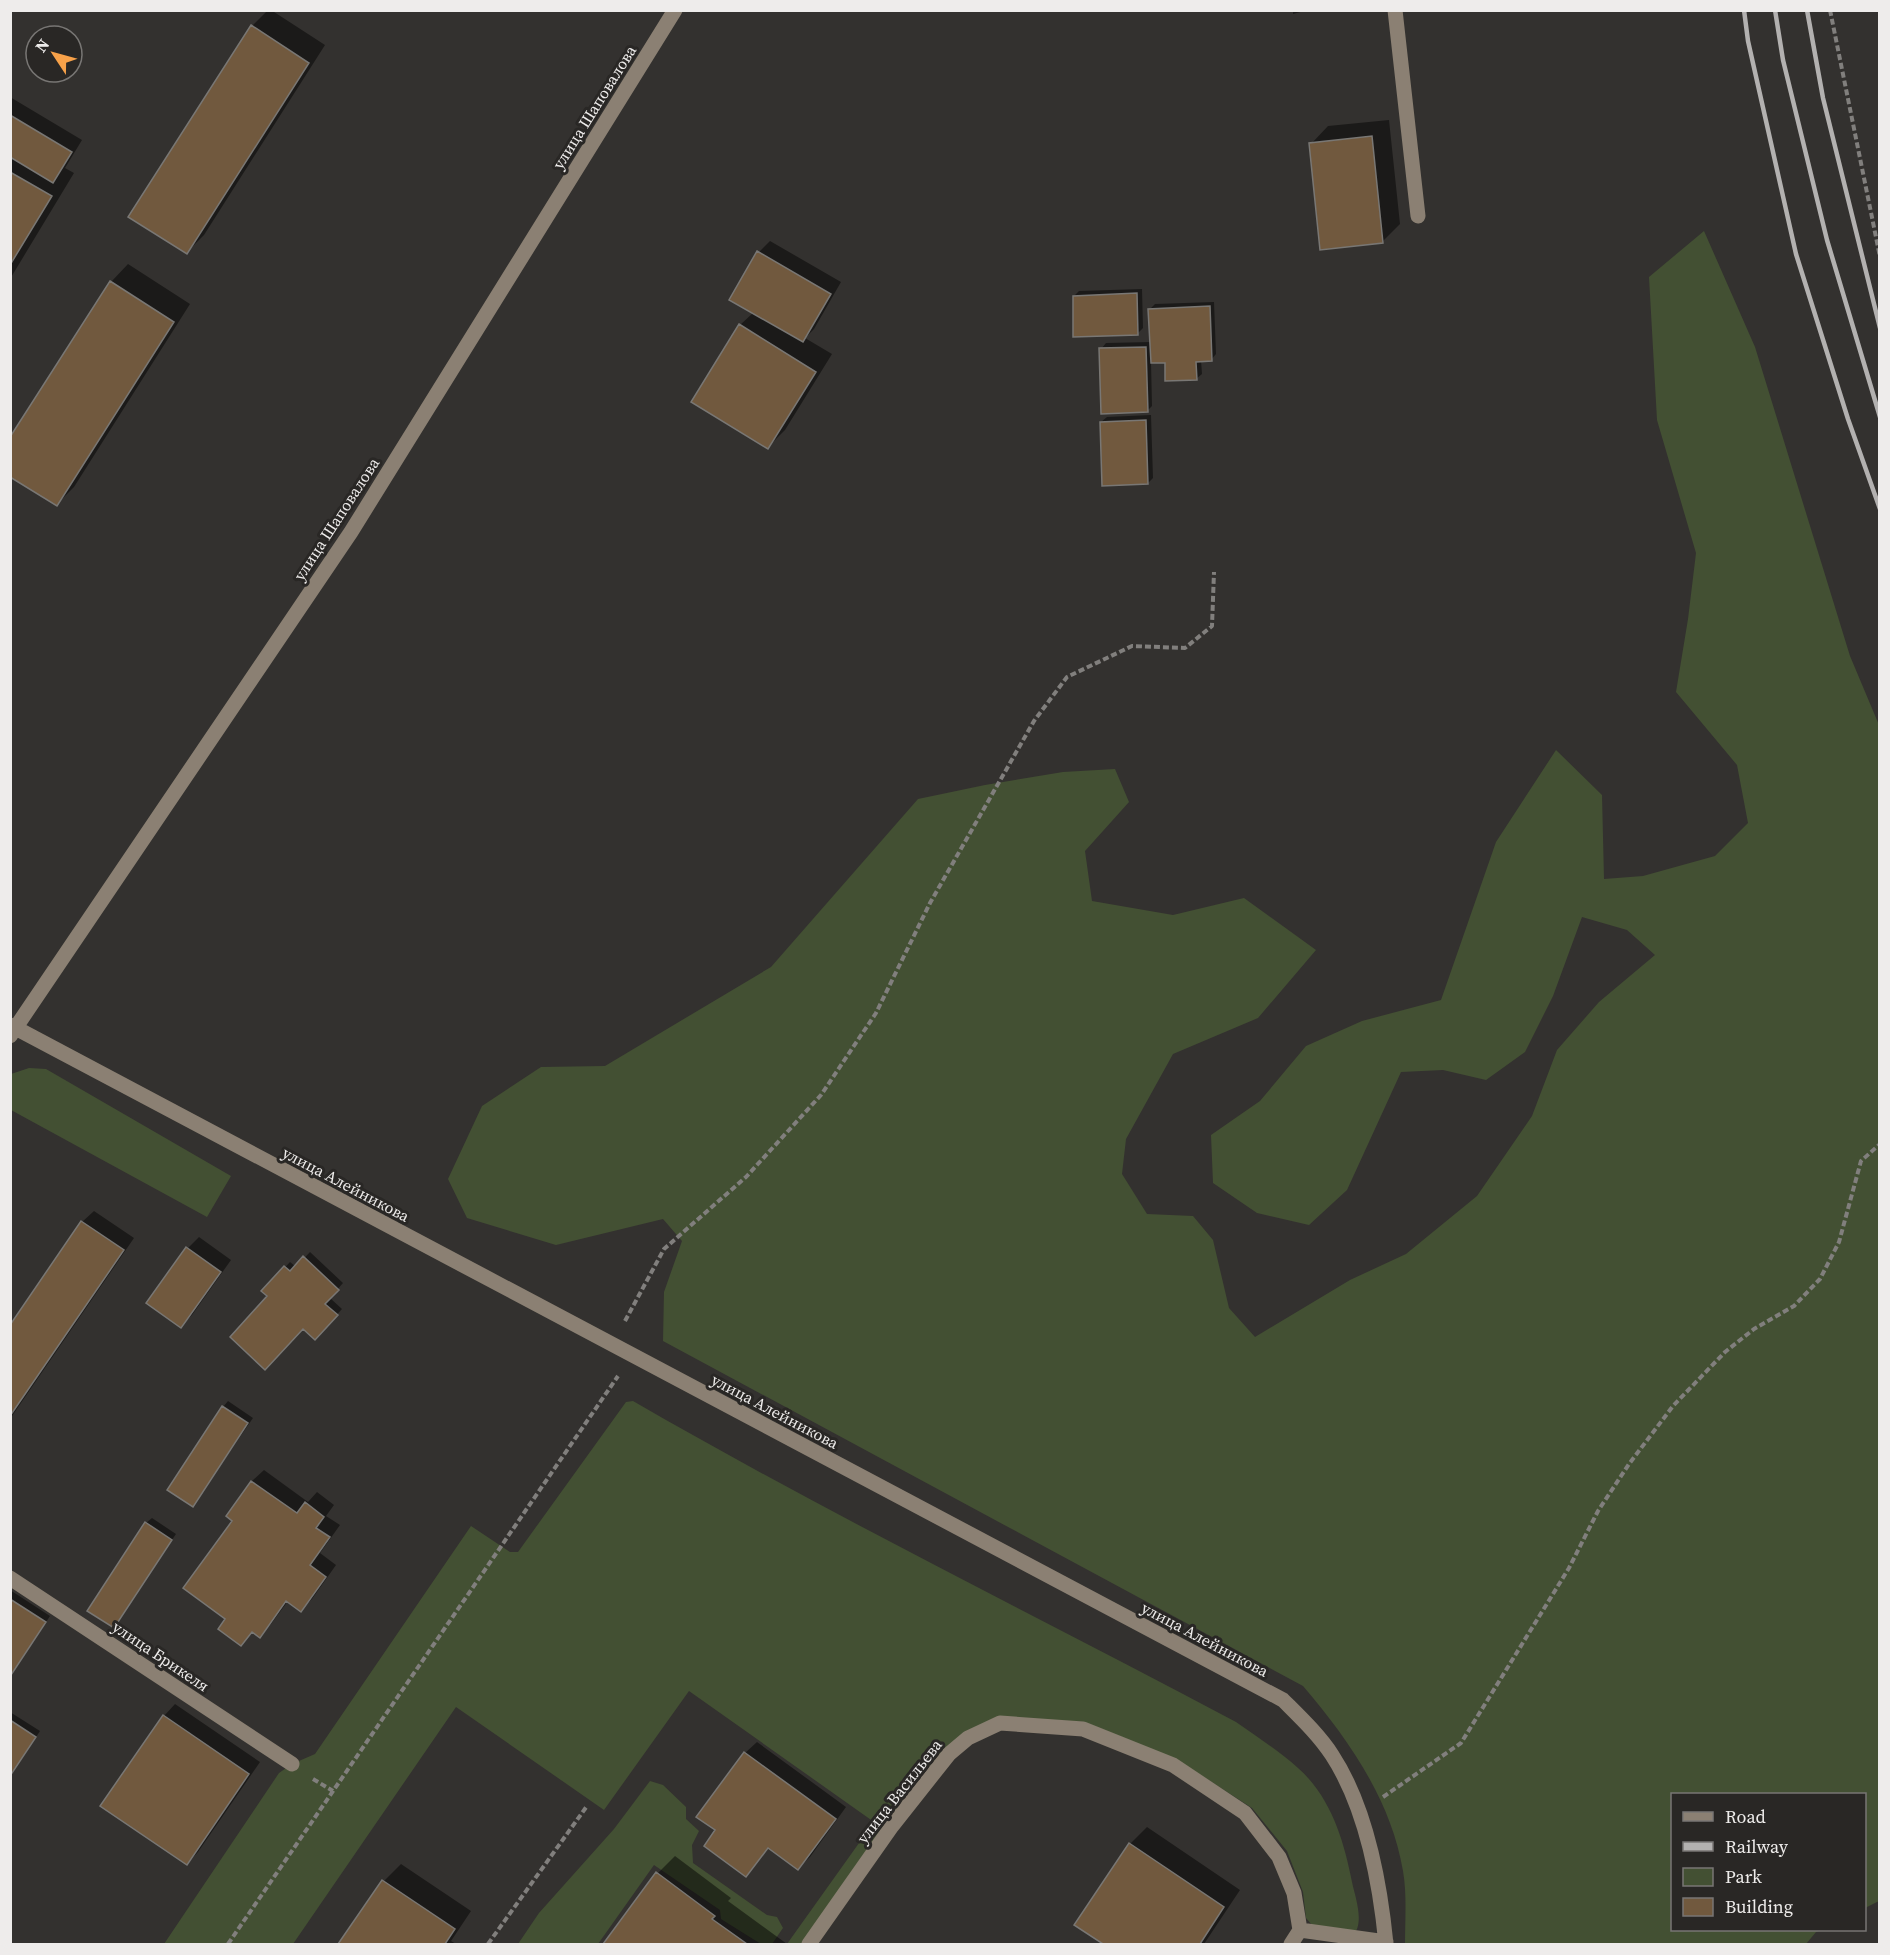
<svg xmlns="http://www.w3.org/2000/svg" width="1890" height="1955" viewBox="0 0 1890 1955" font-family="'Source Serif 4',serif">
	<rect width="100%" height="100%" fill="#33312f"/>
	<path fill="#435033" d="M1704 231 1755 347 1850 656 1879 725V1901L1865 1908 1864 1794H1672V1930H1821L1816 1932 1806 1944H1405C1405 1920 1407 1894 1403 1871 1391 1800 1349 1740 1303 1686L663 1341 664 1292 682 1241 663 1219 556 1245 467 1218 448 1179 482 1106 541 1067 605 1066 771 967 918 799 985 785 1063 772 1115 769 1129 802 1085 851 1092 901 1173 915 1244 898 1316 950 1258 1018 1173 1054 1126 1139 1122 1174 1147 1214 1193 1216 1213 1240 1229 1308 1255 1337 1350 1280 1406 1254 1477 1196 1532 1116 1557 1050 1599 1002 1655 955 1627 930 1582 917 1553 996 1525 1052 1486 1080 1443 1070 1401 1072 1347 1190 1309 1225 1257 1213 1213 1183 1211 1135 1260 1101 1306 1046 1362 1021 1441 1000 1496 842 1556 750 1602 795 1604 879 1643 876 1715 856 1748 823 1737 765 1676 692 1688 619 1696 553 1657 420 1649 277Z
		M29 1068 46 1069 231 1176 207 1217 11 1110V1074Z
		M633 1401C830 1515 1035 1615 1236 1722 1257 1737 1279 1751 1298 1768 1331 1797 1344 1841 1352 1882 1355 1896 1363 1918 1356 1931L1312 1925 1306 1918 1303 1892 1287 1851 1252 1808 1176 1759 1084 1722 998 1717 948 1746 920 1776 882 1828 801 1944H787L874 1822 689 1691 604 1810 456 1707 293 1944H164L279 1773 292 1764 315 1754 471 1526 510 1552H518L626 1402Z
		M650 1781 663 1785 686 1807V1819L699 1831 692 1845 693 1863 767 1915 777 1917 783 1928 772 1944H761L721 1919 720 1910 654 1865 598 1944H518L539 1913 614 1829Z"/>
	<path fill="#0007" d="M268 10H271L325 45 204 235 187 252 252 26Z
		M1293 10H1308L1293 14Z
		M10 97 82 140 65 168 74 173 10 279Z
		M1389 120 1400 224 1382 242 1311 144 1328 126Z
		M770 241 841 282 814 329 805 338 832 354 785 430 768 447 740 325 754 312 759 252Z
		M128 264 190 304 74 487 57 504 111 282Z
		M1142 289 1143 328 1138 333 1074 296 1079 291Z
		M1214 302 1216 354 1211 360H1201L1202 374 1196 379 1166 361 1151 362 1152 406 1147 411 1101 349 1106 343 1151 342 1150 309 1155 304Z
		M1151 415 1153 478 1148 483 1101 422 1107 417Z
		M94 1211 134 1238 10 1419V1327L82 1222Z
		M199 1237 231 1260 192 1315 181 1326 188 1248Z
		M310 1252 343 1283 330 1298 342 1309 320 1333 263 1291 290 1262 296 1267Z
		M228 1401 253 1418 193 1505 223 1407Z
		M264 1470 308 1502 317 1492 334 1505 326 1516 340 1525 320 1553 336 1565 312 1599 301 1610 288 1601 271 1624 260 1636 253 1631 241 1644 227 1619 234 1520 228 1516 252 1481Z
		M152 1518 176 1534 113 1627 146 1523Z
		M10 1590 50 1616 16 1668 10 1673Z
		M175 1704 260 1762 198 1852 187 1864 164 1716Z
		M10 1712 40 1731 10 1777Z
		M757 1742 846 1807 810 1857 798 1868 769 1848 746 1875 717 1830 745 1753Z
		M1147 1827 1240 1890 1204 1944H1106L1076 1925 1130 1844Z
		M675 1856 731 1898 728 1901 787 1944H605L658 1873Z
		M401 1864 471 1911 451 1941 456 1944H340L384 1881Z"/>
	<path fill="#71593e" stroke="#797774" stroke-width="1.5" d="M251 25 309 63 187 254 128 217Z
		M10 115 72 152 53 183 10 157Z
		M1372 136 1383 243 1320 250 1309 143Z
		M10 172 52 196 10 265Z
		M757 251 831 294 803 342 729 300Z
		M110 281 174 322 57 506 10 477V437Z
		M1137 293 1138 335 1073 337V296Z
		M1210 306 1212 361 1196 362 1197 380 1165 381V363H1151L1148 309Z
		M739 324 816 372 768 449 691 402Z
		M1146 347 1148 412 1101 414 1099 348Z
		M1146 420 1148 484 1102 486 1100 422Z
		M81 1221 124 1250 10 1416V1325Z
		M186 1247 221 1272 181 1328 146 1303Z
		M303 1256 339 1290 325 1304 338 1315 315 1340 303 1329 265 1370 230 1337 267 1296 261 1291 284 1266 290 1271Z
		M222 1406 248 1423 193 1507 167 1490Z
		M251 1481 297 1513 305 1502 324 1517 316 1528 330 1537 310 1565 326 1577 301 1612 286 1601 260 1638 252 1632 241 1646 218 1629 225 1619 183 1588 232 1521 226 1516Z
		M145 1522 172 1540 114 1628 87 1611Z
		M10 1599 46 1622 11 1675H10Z
		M163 1715 249 1774 187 1865 100 1806Z
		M10 1720 36 1737 10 1776Z
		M744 1752 836 1819 798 1870 768 1848 746 1877 704 1846 715 1830 696 1817Z
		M1129 1843 1224 1907 1200 1944H1103L1074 1925Z
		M656 1872 715 1916 712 1919 747 1944H603Z
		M382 1880 455 1929 445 1944H338Z"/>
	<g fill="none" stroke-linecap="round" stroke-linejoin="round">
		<path stroke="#817f7d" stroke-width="4" stroke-dasharray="6 3" stroke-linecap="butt" d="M1830 10 1880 257
			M625 1321 664 1249 746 1177 821 1095 876 1013 930 903 1034 721 1067 677 1132 646 1185 648 1212 626 1214 572
			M313 1779 333 1791
			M1383 1797 1461 1743 1569 1568 1598 1511 1629 1464 1673 1406 1725 1352 1754 1329 1794 1306 1820 1279 1839 1242 1861 1161 1880 1144
			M228 1944 618 1376
			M488 1944 587 1806"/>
		<path stroke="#8b8073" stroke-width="15" d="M1395 10 1418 216
			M10 1025 1283 1700C1300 1717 1319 1735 1332 1755 1366 1807 1380 1883 1386 1944
			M10 1036 351 532 675 10
			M10 1578 292 1764
			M1300 1930 1386 1942
			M809 1944 892 1826 949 1754 968 1738 1000 1723 1083 1729 1173 1765 1245 1813 1279 1857 1294 1893 1300 1930 1291 1944"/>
		<path stroke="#b3b1b0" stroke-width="4.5" d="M1744 10 1748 41 1796 254 1848 419 1880 509
			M1775 10 1783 60 1827 240 1880 417
			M1807 10 1823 98 1880 328"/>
	</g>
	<g text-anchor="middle" stroke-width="6" stroke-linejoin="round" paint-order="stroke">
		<g font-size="16" fill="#eeeceb" stroke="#292725">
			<text transform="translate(594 107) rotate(-58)" y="6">улица Шаповалова</text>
			<text transform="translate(336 519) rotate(-57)" y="6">улица Шаповалова</text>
			<text transform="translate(346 1184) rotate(28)" y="6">улица Алейникова</text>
			<text transform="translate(775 1411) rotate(28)" y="6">улица Алейникова</text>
			<text transform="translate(1205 1639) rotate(28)" y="6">улица Алейникова</text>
			<text transform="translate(161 1656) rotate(34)" y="6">улица Брикеля</text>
			<text transform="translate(899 1791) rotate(-52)" y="6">улица Васильева</text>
		</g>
	</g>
	<rect width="1890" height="1955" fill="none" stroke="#eeeceb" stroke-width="24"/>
	<rect x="1671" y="1793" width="195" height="138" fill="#292725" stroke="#787674" stroke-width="1.5"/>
	<rect x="1683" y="1812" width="30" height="9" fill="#8b8073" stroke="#787674" stroke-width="1.5"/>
	<text x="1725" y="1823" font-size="18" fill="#eeeceb">Road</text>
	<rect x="1683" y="1842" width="30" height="9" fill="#b3b1b0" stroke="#787674" stroke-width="1.5"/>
	<text x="1725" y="1853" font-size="18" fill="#eeeceb">Railway</text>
	<rect x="1683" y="1868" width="30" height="18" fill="#435033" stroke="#787674" stroke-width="1.5"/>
	<text x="1725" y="1883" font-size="18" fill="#eeeceb">Park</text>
	<rect x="1683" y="1898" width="30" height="18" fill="#71593e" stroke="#787674" stroke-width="1.5"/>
	<text x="1725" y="1913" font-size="18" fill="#eeeceb">Building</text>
	<g transform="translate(54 54) rotate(306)"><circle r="28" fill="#292725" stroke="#787674" stroke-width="1.5"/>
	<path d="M0-4.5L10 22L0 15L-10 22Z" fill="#f7a149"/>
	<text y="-9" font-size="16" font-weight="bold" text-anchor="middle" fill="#eeeceb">N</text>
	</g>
</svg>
